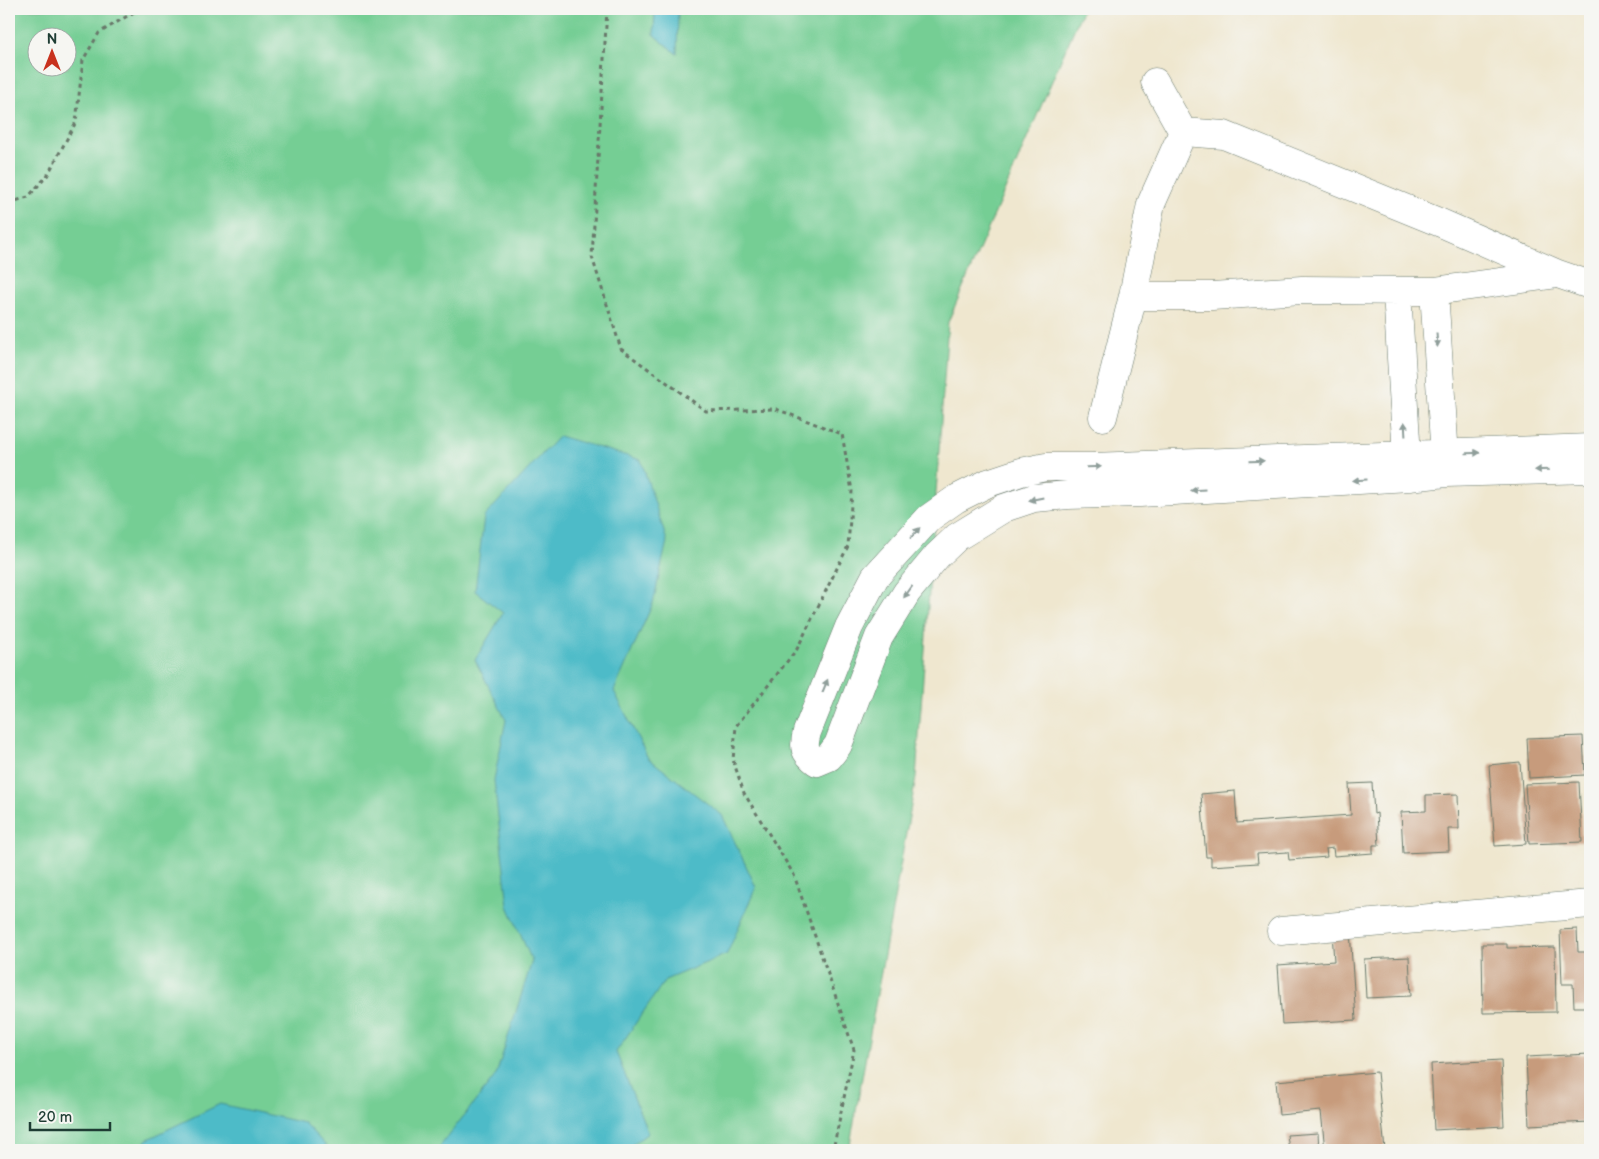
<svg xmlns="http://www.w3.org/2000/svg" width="1599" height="1159" viewBox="0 0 1599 1159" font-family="'Balsamiq Sans',sans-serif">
	<rect width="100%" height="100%" fill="#f6f6f2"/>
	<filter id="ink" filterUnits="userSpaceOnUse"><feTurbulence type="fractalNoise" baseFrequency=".02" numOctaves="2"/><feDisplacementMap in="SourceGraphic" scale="10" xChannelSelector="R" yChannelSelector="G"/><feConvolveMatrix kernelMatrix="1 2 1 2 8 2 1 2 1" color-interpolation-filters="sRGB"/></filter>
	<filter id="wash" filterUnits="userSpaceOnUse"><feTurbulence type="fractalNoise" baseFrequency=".0096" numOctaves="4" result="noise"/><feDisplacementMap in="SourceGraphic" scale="20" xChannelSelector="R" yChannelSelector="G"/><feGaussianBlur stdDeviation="1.12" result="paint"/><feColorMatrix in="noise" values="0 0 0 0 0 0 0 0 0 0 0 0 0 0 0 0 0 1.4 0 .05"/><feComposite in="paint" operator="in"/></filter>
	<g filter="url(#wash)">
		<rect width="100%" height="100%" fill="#efe7cf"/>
		<path fill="#75ce94" stroke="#4a8664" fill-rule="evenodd" d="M9 9H1083L948 322 916 778 849 1150H9ZM38 38H68V68H38Z"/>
		<path fill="#4ebbc8" stroke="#367c7e" d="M655 9H678L677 54 654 35Z
			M559 436 641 460 667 541 653 603 614 691 648 758 722 815 756 887 727 954 665 980 616 1052 648 1133 625 1150H437L496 1075 532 961 508 906 494 780 506 720 475 660 503 613 475 591 484 517Z
			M220 1104 304 1123 330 1150H141L146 1140Z"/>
		<g id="blocks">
			<path fill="#c79b7c" d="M1583 736 1585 775 1529 778 1527 738Z
				M1520 762 1526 844 1495 846 1489 765Z
				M1579 782 1582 842 1529 844 1525 784Z
				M1372 783 1374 814 1377 813 1379 845H1373V853L1334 856 1333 848 1326 849 1327 857 1289 860 1288 852 1257 854 1258 863 1211 866V857H1206L1201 794 1235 791 1237 823 1351 815 1349 784Z
				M1458 794 1459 829H1448L1449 851 1403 853 1401 812 1426 811V795Z
				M1577 929 1578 952H1590V1007H1574L1573 984H1562L1560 930Z
				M1350 931 1356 1020 1282 1024 1278 965 1334 961 1332 933Z
				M1482 944H1507V948L1555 947 1556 1012 1483 1013Z
				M1409 957 1411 996 1366 998 1364 959Z
				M1590 1054V1122L1529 1125 1526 1057Z
				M1501 1060 1504 1126 1434 1130 1431 1064Z
				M1377 1072 1385 1150H1325L1321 1111 1279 1115 1276 1081Z
				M1318 1133 1319 1150H1289L1287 1135Z"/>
		</g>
	</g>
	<g filter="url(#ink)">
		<use href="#blocks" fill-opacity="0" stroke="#68786a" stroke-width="1"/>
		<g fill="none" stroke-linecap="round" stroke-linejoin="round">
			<g stroke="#68786a" stroke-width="29">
				<path id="street" d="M1155 82 1183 132
					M1434 291 1446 472
					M1397 292 1408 473
					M1133 296H1212L1302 290 1434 291 1558 274
					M1103 417 1133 296 1151 204 1183 132 1224 135 1441 223 1558 274 1590 285
					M1590 448 1092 467H1046L1021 472 988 483 956 499 929 518 875 577 849 627 807 732C803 748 804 752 817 762L829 757 838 745 879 637 907 592 937 556 957 537 1004 508 1034 498 1068 495 1140 493 1409 477 1446 473 1590 469
					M1281 931 1590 904"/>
			</g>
			<path stroke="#68786a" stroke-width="3" stroke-dasharray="4 4" stroke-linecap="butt" d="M607 9 592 257 621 349 706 411 776 409 842 434 852 491 848 546 797 649 736 726 733 760 744 793 794 875 854 1050 833 1150
				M9 203 28 197 47 176 76 122 83 60 99 33 139 9"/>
			<use href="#street" stroke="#fff" stroke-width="28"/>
		</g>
		<defs><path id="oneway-solid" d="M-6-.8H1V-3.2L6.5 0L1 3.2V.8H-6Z" transform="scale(1.25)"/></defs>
		<g fill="#8f9e9a">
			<use href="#oneway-solid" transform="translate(1437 340) rotate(86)"/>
			<use href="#oneway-solid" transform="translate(1405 429) rotate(-93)"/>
			<use href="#oneway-solid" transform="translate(1473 453) rotate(-2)"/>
			<use href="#oneway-solid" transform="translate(1257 461) rotate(-2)"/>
			<use href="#oneway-solid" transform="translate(1094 467) rotate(-1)"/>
			<use href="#oneway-solid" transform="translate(1542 470) rotate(178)"/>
			<use href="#oneway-solid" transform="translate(1360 480) rotate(177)"/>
			<use href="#oneway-solid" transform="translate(1198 490) rotate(177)"/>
			<use href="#oneway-solid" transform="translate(1036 499) rotate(169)"/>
			<use href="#oneway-solid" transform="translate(915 533) rotate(-48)"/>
			<use href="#oneway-solid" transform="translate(908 592) rotate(126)"/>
			<use href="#oneway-solid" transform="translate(825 686) rotate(-68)"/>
		</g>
	</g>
	<rect width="1599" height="1159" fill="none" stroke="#f6f6f2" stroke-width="30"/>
	<g transform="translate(52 52)"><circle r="24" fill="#f6f6f2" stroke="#a0aca6"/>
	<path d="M0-4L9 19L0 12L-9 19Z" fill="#c8321e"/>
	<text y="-8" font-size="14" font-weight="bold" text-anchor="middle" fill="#1f3d34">N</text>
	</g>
	<path d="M30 1122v8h80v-8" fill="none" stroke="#1f3d34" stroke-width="2.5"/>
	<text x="38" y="1122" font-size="15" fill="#1f3d34" stroke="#f6f6f2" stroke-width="4" paint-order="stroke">20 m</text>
</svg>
